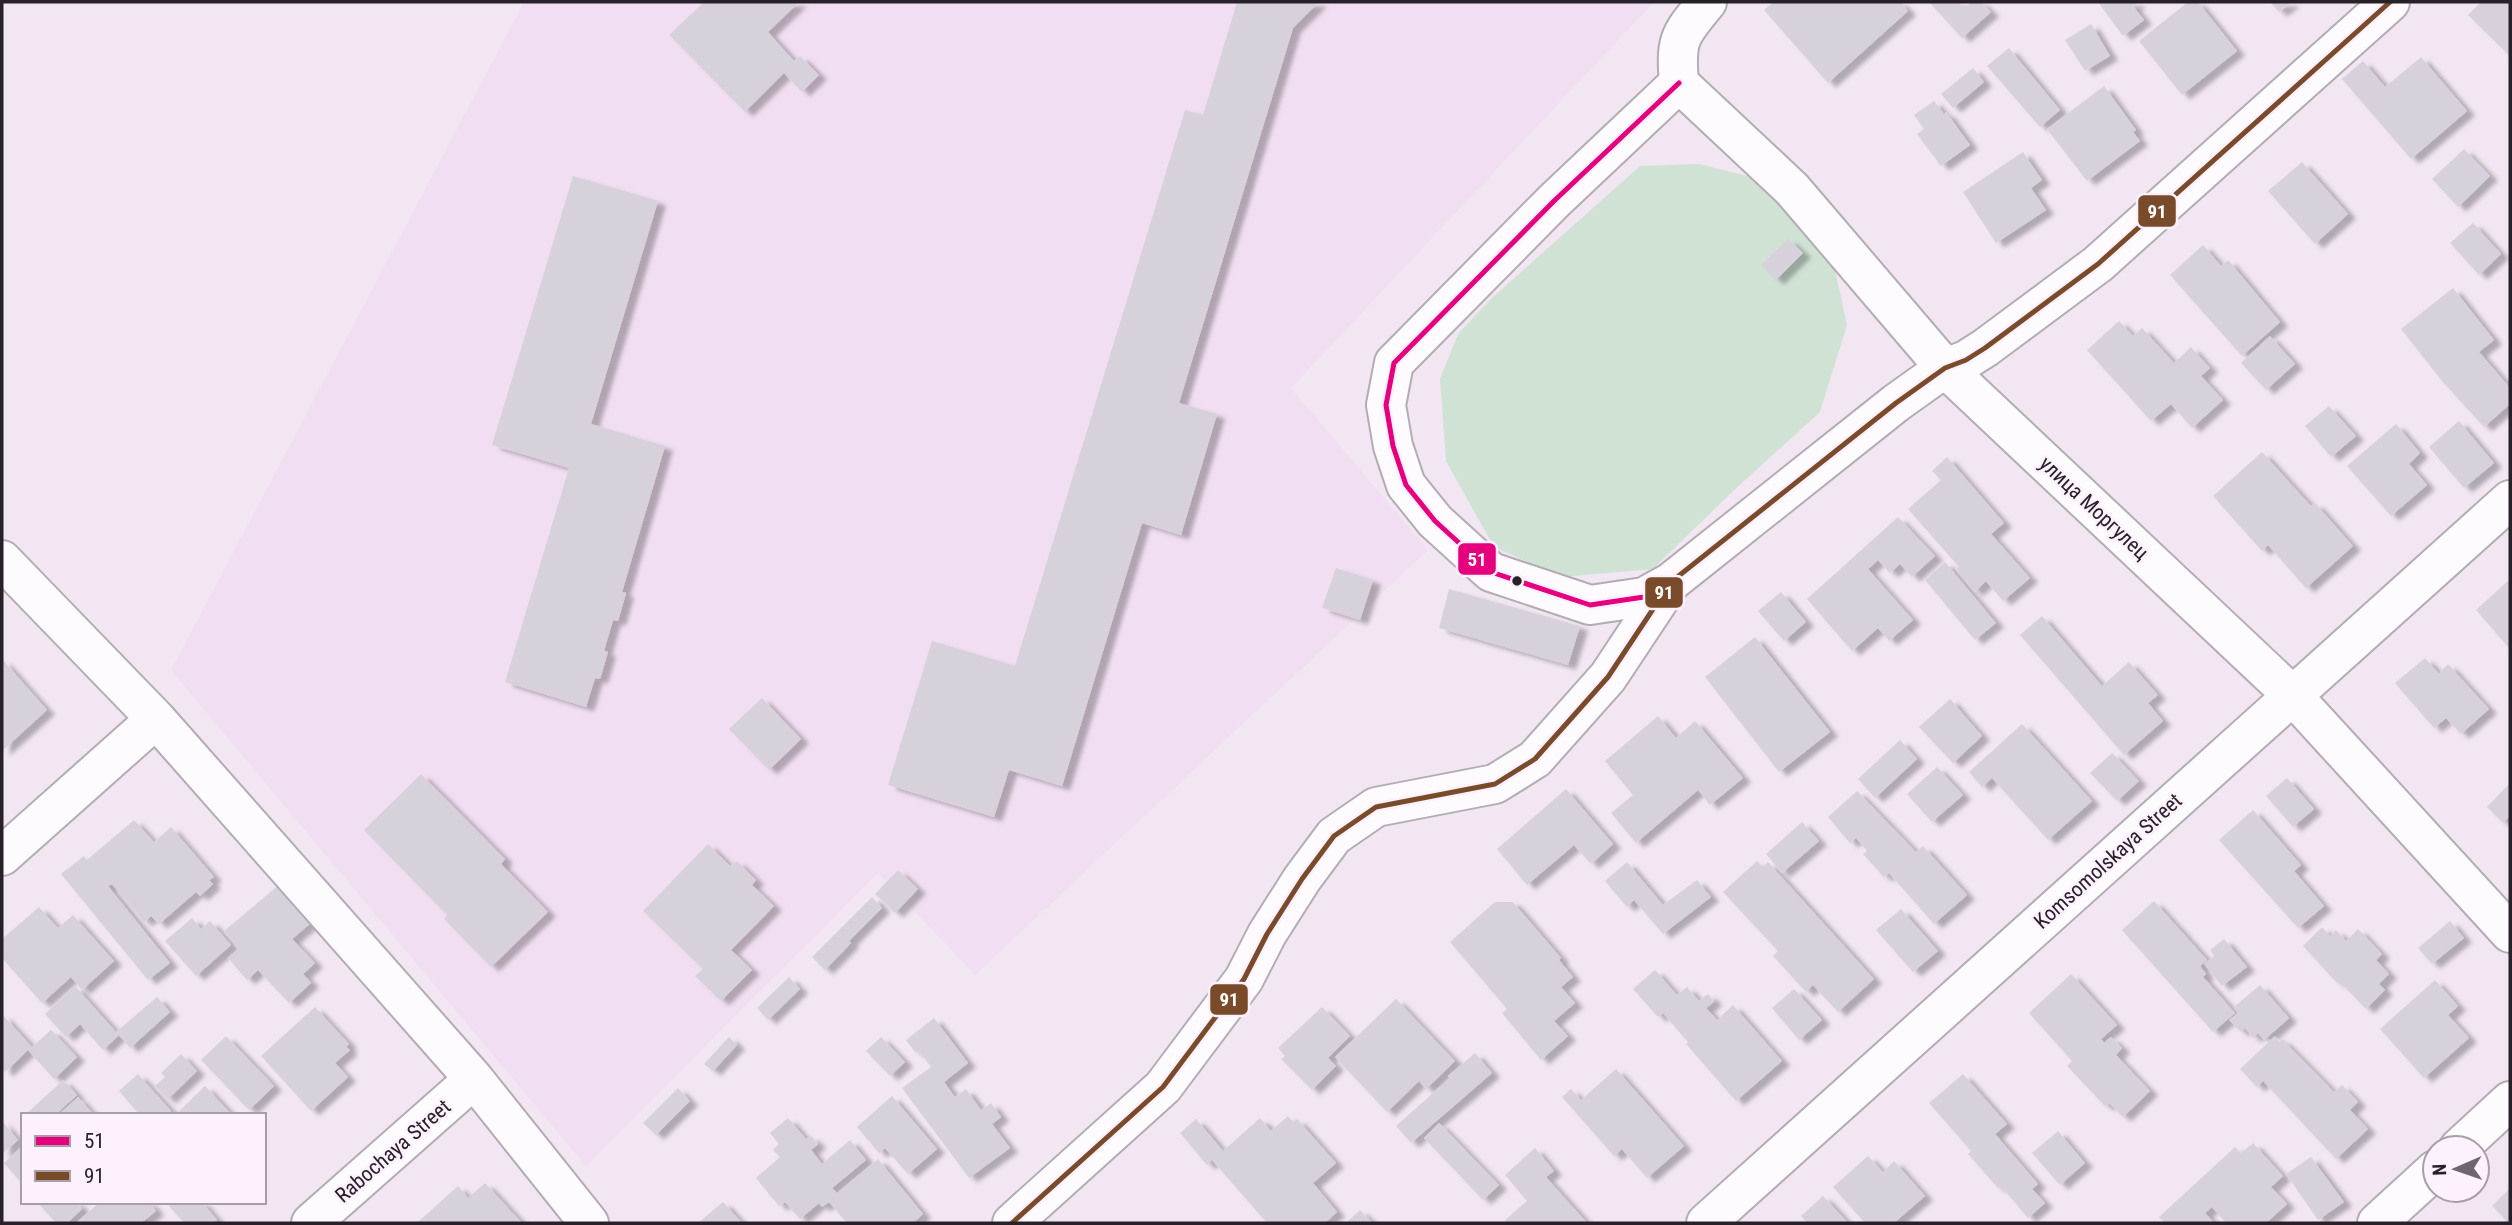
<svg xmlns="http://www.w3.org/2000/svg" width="2512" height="1225" viewBox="0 0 2512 1225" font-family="'Roboto Condensed',sans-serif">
	<defs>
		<filter id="shadow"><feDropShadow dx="8" dy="4.5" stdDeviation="2" flood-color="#0004"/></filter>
	</defs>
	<rect width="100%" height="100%" fill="#f1e6f1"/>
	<path fill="#f1def2" d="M524 2H1654L1291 388 1428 550 975 975 878 873 586 1166 171 670Z"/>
	<path fill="#cfe2d4" d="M1699 164 1751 177 1784 203 1832 256 1847 325 1820 412 1732 492 1653 569 1561 577 1494 547 1446 461 1440 379 1458 334 1492 298 1640 166Z"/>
	<path fill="#d7d1dc" filter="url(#shadow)" d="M704 2H799L768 32 794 61 800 56 819 75 802 92 784 73 745 112 669 35Z
		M1237 2H1319L1293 28 1179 403 1217 414 1181 535 1142 523 1062 786 1009 770 994 817 888 785 932 641 1015 666 1185 110 1203 115Z
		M1774 2H1900L1908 11 1828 83 1764 10Z
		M1929 2H1958L1964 8 1971 2H1981L1991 12 1962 38Z
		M2098 2H2139L2133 6 2144 20 2123 36Z
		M2188 2H2198L2237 51 2182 95 2139 41Z
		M2270 2H2292L2279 12Z
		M2481 2H2510V56L2468 15Z
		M2091 24 2110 56 2085 71 2065 40Z
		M2009 48 2060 110 2040 127 1987 66Z
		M2421 57 2467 111 2411 159 2342 79 2363 61 2385 87Z
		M1973 68 1984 82 1953 108 1941 94Z
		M2104 86 2136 130 2133 132 2140 141 2087 181 2047 129Z
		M1934 101 1944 114 1946 112 1970 145 1941 166 1917 134 1924 129 1914 115Z
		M2464 149 2490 176 2458 207 2432 179Z
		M2023 152 2042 180 2031 188 2046 210 1996 243 1963 192Z
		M2302 162 2348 214 2315 244 2268 191Z
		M573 176 658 201 591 424 665 446 622 592 626 593 618 621 613 620 604 651 608 652 600 679 595 678 586 707 505 682 569 468 492 445Z
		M2473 223 2501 254 2479 275 2450 243Z
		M1788 239 1803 253 1776 280 1761 265Z
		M2203 245 2221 266 2228 260 2280 322 2242 356 2170 275Z
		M2453 288 2494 340 2479 352 2510 388V404L2484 427 2442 381 2401 329Z
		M2119 321 2133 336 2142 328 2174 363 2191 347 2210 368 2201 376 2223 400 2192 428 2171 404 2151 421 2087 350Z
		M2270 336 2295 364 2266 390 2241 363Z
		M2329 406 2356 436 2331 457 2305 426Z
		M2459 421 2494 463 2464 488 2429 447Z
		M2396 424 2420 453 2409 464 2427 485 2391 516 2347 466Z
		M2262 452 2311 506 2315 503 2353 546 2306 588 2268 545 2262 551 2213 496Z
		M1947 457 2004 523 1991 534 2030 578 2003 601 1986 581 1975 592 1956 569 1959 567 1908 509 1941 480 1932 471Z
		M1898 517 1935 556 1912 577 1900 564 1890 573 1878 560 1868 569 1913 620 1889 641 1878 628 1852 651 1807 599Z
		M1945 562 1996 623 1975 640 1925 580Z
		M1336 568 1373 580 1360 620 1322 608Z
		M2510 579V649L2476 610Z
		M1449 589 1580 626 1568 665 1439 628Z
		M1781 592 1806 622 1784 641 1758 611Z
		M2042 616 2102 686 2129 662 2158 695 2148 703 2163 721 2124 755 2020 635Z
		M1755 637 1830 732 1779 772 1705 677Z
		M2425 658 2439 674 2448 664 2489 709 2461 734 2446 718 2434 728 2395 683Z
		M2 659 47 710 2 751Z
		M762 698 801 739 769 770 729 729Z
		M1950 699 1982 736 1953 763 1919 727Z
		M1658 716 1676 738 1695 721 1743 778 1710 805 1698 790 1636 843 1611 813 1633 795 1605 761Z
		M2022 724 2092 801 2048 840 1992 778 1982 787 1969 772Z
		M1900 740 1917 759 1875 798 1858 779Z
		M2112 753 2139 781 2117 801 2090 773Z
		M1937 767 1963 795 1932 822 1907 794Z
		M421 774 505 859 501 864 548 912 491 967 444 919 447 915 364 830Z
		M2287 778 2314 809 2293 827 2266 796Z
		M2510 783V816L2503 823 2487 807Z
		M1566 789 1613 844 1591 864 1574 845 1527 885 1497 849Z
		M1857 791 1916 852 1923 846 1967 895 1934 924 1889 873 1884 877 1863 854 1867 851 1856 838 1850 843 1828 817Z
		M2253 810 2301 865 2294 871 2324 906 2298 928 2219 840Z
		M134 820 154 842 171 827 214 877 209 880 213 884 200 896 196 892 159 924 151 916 144 922 112 884 108 886 170 963 148 980 61 874 84 856 87 860Z
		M1802 822 1819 841 1782 873 1766 854Z
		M708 844 730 866 737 861 756 880 752 885 774 906 731 950 752 970 721 1001 695 976 703 969 643 911Z
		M1757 861 1763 867 1768 862 1874 979 1838 1012 1813 985 1806 992 1773 956 1778 951 1723 892Z
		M1627 862 1663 905 1697 880 1711 897 1663 934 1634 900 1627 907 1605 881Z
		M898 870 918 889 895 913 875 894Z
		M280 884 312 922 292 939 315 963 303 974 311 983 289 1003 258 970 247 980 228 958 239 949 224 931Z
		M872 897 882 908 849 941 851 943 825 970 812 957Z
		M2154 901 2207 960 2200 966 2206 974 2203 977 2235 1013 2213 1032 2122 930Z
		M1495 902H1513L1561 958 1559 960 1573 977 1561 987 1575 1003 1554 1021 1568 1036 1541 1060 1502 1013 1507 1009 1450 942Z
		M39 907 58 928 73 915 114 961 82 990 71 977 42 1003 2 958V939Z
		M1901 909 1938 951 1913 972 1876 930Z
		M192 918 201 929 210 921 231 945 196 976 165 941Z
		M2450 921 2464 938 2432 964 2418 948Z
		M2322 927 2330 936 2336 930 2346 941 2358 929 2382 954 2376 960 2389 974 2379 984 2385 990 2366 1009 2339 981 2337 983 2303 946Z
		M2224 939 2247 967 2222 986 2204 964 2214 956 2210 950Z
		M1655 970 1677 995 1687 987 1699 1001 1708 994 1714 1001 1706 1008 1717 1020 1733 1005 1782 1061 1736 1101 1686 1044 1688 1042 1663 1013 1658 1017 1633 989Z
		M2071 974 2117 1025 2101 1039 2104 1043 2111 1037 2122 1048 2116 1055 2150 1091 2123 1117 2109 1103 2105 1106 2067 1066 2072 1061 2029 1013Z
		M789 977 800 989 768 1020 757 1008Z
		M2435 980 2458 1006 2448 1015 2469 1038 2424 1078 2380 1029Z
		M2260 985 2289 1018 2264 1040 2258 1033 2253 1038 2245 1028 2241 1032 2229 1020 2238 1013 2234 1007Z
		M75 986 116 1032 157 997 170 1012 130 1048 119 1035 103 1050 80 1024 66 1037 45 1014Z
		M1794 989 1822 1020 1799 1040 1772 1008Z
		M1396 999 1455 1061 1426 1089 1419 1081 1387 1112 1335 1057Z
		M315 1007 349 1044 346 1047 350 1050 335 1063 348 1077 311 1111 261 1056Z
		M1322 1007 1350 1036 1328 1058 1336 1066 1312 1090 1281 1059 1285 1056 1278 1048Z
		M2 1014 32 1047 51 1030 77 1057 54 1079 28 1050 5 1072 2 1068Z
		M934 1018 968 1063 944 1082 955 1097 966 1089 981 1110 991 1103 1001 1117 992 1124 1010 1148 969 1178 902 1088 931 1067 919 1051 916 1053 906 1040Z
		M226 1036 274 1086 249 1110 201 1060Z
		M2275 1036 2280 1042 2282 1039 2334 1092 2342 1085 2358 1102 2350 1110 2368 1129 2336 1159 2263 1081 2257 1087 2240 1069Z
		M729 1037 737 1045 713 1071 704 1064Z
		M881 1037 905 1062 890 1076 866 1051Z
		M1475 1053 1492 1073 1411 1143 1396 1126 1450 1078 1448 1076Z
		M181 1054 197 1071 168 1099 155 1086 165 1077 161 1073Z
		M1616 1069 1684 1146 1647 1178 1622 1149 1614 1156 1562 1097 1571 1089 1581 1100Z
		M138 1074 171 1111 167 1115H140L119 1091Z
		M1963 1074 2007 1124 1995 1134 2038 1184 2032 1189 2045 1203 2028 1218 2001 1186 1998 1188 1968 1154 1971 1151 1929 1103Z
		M63 1080 77 1095 55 1115H25Z
		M205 1086 232 1115H175Z
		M678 1088 690 1101 656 1135 643 1123Z
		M892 1096 937 1149 908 1174 885 1148 879 1153 857 1127Z
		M78 1097 94 1115H58L76 1099Z
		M1288 1116 1294 1123 1297 1119 1336 1163 1313 1183 1337 1212 1325 1223H1267L1212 1160 1207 1165 1180 1133 1196 1119 1223 1151 1260 1118 1271 1131Z
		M788 1118 806 1139 811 1136 818 1144 811 1150 822 1164 850 1140 866 1160 832 1188 837 1193 878 1159 923 1214 913 1223H847L829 1202 822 1207 819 1203 800 1219 785 1202 779 1206 756 1178 780 1157 773 1150 779 1144 770 1133Z
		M2 1121 18 1140 2 1154Z
		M1439 1123 1499 1185 1483 1200 1424 1138Z
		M2058 1131 2085 1163 2060 1185 2032 1153Z
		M2253 1143 2283 1176 2271 1187 2287 1204 2266 1223H2226L2212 1207 2205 1213 2214 1223H2165L2159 1217 2235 1147 2241 1153Z
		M23 1146V1185L4 1163Z
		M1535 1148 1554 1171 1546 1177 1587 1223H1507L1505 1220 1527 1201 1505 1175Z
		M1868 1156 1883 1172 1894 1161 1925 1196 1894 1223H1865L1833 1187Z
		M2311 1157 2344 1202 2318 1220 2286 1174Z
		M485 1183 522 1223H417L458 1186 468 1198Z
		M2510 1188V1223H2503L2506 1220 2492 1206Z
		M1823 1196 1848 1223H1807L1801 1216Z
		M37 1202H76L82 1209 67 1223H56Z
		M100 1202H149L156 1211 141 1223H76Z
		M174 1202H202L217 1220 213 1223H184L169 1206Z
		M723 1202 742 1223H698Z
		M1360 1210 1373 1223H1346Z"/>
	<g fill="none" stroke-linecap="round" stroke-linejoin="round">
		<g stroke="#b4acb5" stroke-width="42">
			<path id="street" d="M1679 83 1792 189 1945 368 2292 695 2510 933
				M1679 83C1675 38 1680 35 1707 2
				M2 560 156 719 474 1079 589 1223
				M1671 582 1644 597 1590 605 1491 572 1435 521 1406 485 1393 446 1386 405 1394 363 1554 201 1679 83
				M2 856 156 719
				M2459 1148 2510 1101
				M311 1223 474 1079
				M1012 1223 1163 1087 1244 979 1267 934 1302 879 1334 836 1376 807 1495 784 1535 759 1608 677 1671 582 1896 403 1945 368 1966 360 1985 348 2098 264 2390 2
				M1706 1223 2510 500
				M2377 1223 2435 1170"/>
		</g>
		<use href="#street" stroke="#fdfbfd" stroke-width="38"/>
		<g stroke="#fdf1fe" stroke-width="10">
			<path id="bus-1" d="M1671 582 1644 597 1590 605 1491 572 1435 521 1406 485 1393 446 1386 405 1394 363 1554 201 1679 83"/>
		</g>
		<g stroke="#fdf1fe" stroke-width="10">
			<path id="bus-2" d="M1012 1223 1163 1087 1244 979 1267 934 1302 879 1334 836 1376 807 1495 784 1535 759 1608 677 1671 582 1896 403 1945 368 1966 360 1985 348 2098 264 2390 2"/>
		</g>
		<use href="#bus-1" stroke="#e5007d" stroke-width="5"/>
		<use href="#bus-2" stroke="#7a4b2a" stroke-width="5"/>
	</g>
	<circle fill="#282129" stroke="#fdf1fe" stroke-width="2.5" cx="1517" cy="581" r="6"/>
	<g text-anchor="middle" stroke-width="5" stroke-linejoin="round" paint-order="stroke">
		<g font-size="21" fill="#282129" stroke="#fdf1fe">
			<text transform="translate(2094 508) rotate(43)" y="7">улица Моргулец</text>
			<text transform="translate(2108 861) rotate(-42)" y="7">Komsomolskaya Street</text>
			<text transform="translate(393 1151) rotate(-41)" y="7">Rabochaya Street</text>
		</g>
	</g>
	<g stroke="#fdf1fe" stroke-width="2.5">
		<rect x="2137" y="194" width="40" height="34" rx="7" fill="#7a4b2a"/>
		<rect x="1457" y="542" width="40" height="34" rx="7" fill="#e5007d"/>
		<rect x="1644" y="576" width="40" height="33" rx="7" fill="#7a4b2a"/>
		<rect x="1209" y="983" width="40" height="33" rx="7" fill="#7a4b2a"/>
	</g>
	<g font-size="19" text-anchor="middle" font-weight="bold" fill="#fff">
		<text x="2157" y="218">91</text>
		<text x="1477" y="566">51</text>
		<text x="1664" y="599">91</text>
		<text x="1229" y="1006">91</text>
	</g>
	<rect width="2512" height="1225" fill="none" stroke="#282129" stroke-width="7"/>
	<rect x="21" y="1113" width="245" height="91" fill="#fdf1fe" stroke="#a89ea9" stroke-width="2"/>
	<rect x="35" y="1136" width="35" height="10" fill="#e5007d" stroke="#a89ea9" stroke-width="2"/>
	<text x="84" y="1148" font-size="21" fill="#282129">51</text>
	<rect x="35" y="1171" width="35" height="10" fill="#7a4b2a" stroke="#a89ea9" stroke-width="2"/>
	<text x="84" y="1183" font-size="21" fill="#282129">91</text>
	<g transform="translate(2456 1169) rotate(268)"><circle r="33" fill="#fdf1fe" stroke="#a89ea9" stroke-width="2"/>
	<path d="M0-5L12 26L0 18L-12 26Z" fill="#6e666f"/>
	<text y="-10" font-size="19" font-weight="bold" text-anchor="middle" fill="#282129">N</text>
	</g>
</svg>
